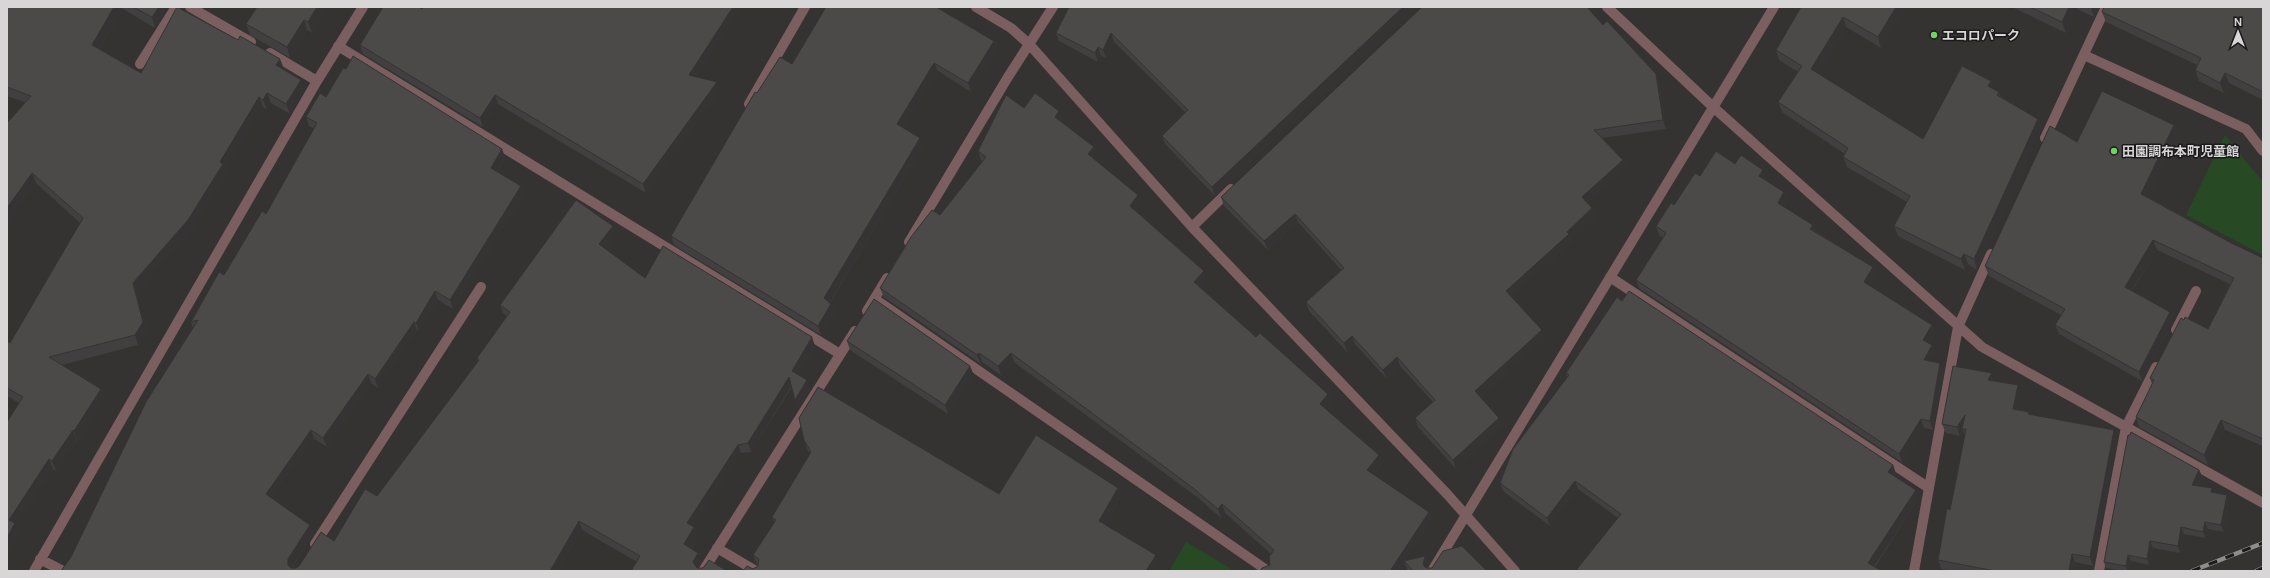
<svg xmlns="http://www.w3.org/2000/svg" width="2270" height="578" viewBox="0 0 2270 578" font-family="'DM Sans','Noto Sans JP',sans-serif">
	<rect width="100%" height="100%" fill="#353232"/>
	<path fill="#274923" d="M2225 135 2263 182V255L2186 215Z
		M1186 542 1235 571H1169Z"/>
	<g fill="none" stroke-linecap="round" stroke-linejoin="round">
		<path stroke="#7b5e60" stroke-width="10" d="M190 7 251 42
			M976 7 1011 28 1029 44 1192 227 1448 495 1515 571
			M1607 7 1712 106 1982 347 2263 503
			M338 46 840 354
			M270 53 317 81
			M2084 55 2246 129 2263 151
			M140 64 176 7
			M749 104 805 7
			M2045 138 2106 7
			M1192 227 1231 189
			M909 242 1008 77 1053 7
			M1610 277 1929 488
			M875 299 1268 571
			M867 311 887 278
			M2176 330 2196 291
			M315 544 481 287
			M717 548 756 571
			M40 559 63 571
			M34 571 317 81 363 7
			M703 571 855 331
			M1432 571 1774 7
			M1914 571 1958 327 1991 254
			M2099 571 2126 427 2156 367"/>
		<g stroke="#8e8c8c" stroke-width="4.5">
			<path id="rail" d="M2192 571 2263 543
				M2256 571 2263 568"/>
		</g>
		<use href="#rail" stroke="#1b1a1a" stroke-width="3" stroke-dasharray="9" stroke-linecap="butt"/>
	</g>
	<path fill="#413f3f" d="M7 7H169L155 28 123 9 100 49 141 73 284 69 304 90 290 114 271 103 267 110 263 107 225 170 227 174 192 230 136 293 147 332 138 345 62 365 101 389 104 399 78 442 77 441 56 471 53 469 16 525 19 534 7 555V422L19 403 7 396V341L10 343 80 223 36 183 7 223 25 102 7 96Z
		M257 7H328L312 33 307 30 290 58 250 35 246 24Z
		M423 7H742L696 77 720 91 646 193 498 104 483 127 363 54 360 45 422 9Z
		M1416 7 1215 196 1165 144 1162 136 1185 112 1114 42 1106 58 1101 56 1098 62 1059 41 1056 33Z
		M1801 7H1906L1881 48 1846 27 1818 74 1923 139 1991 81 1993 89 1999 92 2000 96 2038 119 2042 129 1977 270 1968 264 1965 270 1898 236 1894 226 1907 202 1847 167 1843 157 1845 154 1782 112 1778 102 1798 72 1779 60 1776 50Z
		M2012 7H2099L2094 17 2077 9 2066 33Z
		M2263 7V100L2229 83 2224 93 2199 81 2195 70 2197 65 2106 22 2102 12Z
		M1603 25 1656 74 1659 82 1666 129 1602 138 1623 160 1626 169 1588 203 1592 208 1596 217 1571 239 1572 243 1511 297 1545 339 1481 398 1499 418 1502 426 1456 469 1418 427 1415 418 1433 402 1400 366 1386 378 1355 344 1347 352 1309 311 1306 302 1341 270 1298 222 1268 250 1224 206 1221 197Z
		M994 41 998 50 971 92 938 71 903 127 923 147 830 303 831 304 835 313 821 335 674 245 671 236 757 93 792 64Z
		M326 97 502 149 505 158 497 172 521 186 524 195 453 309 438 300 419 331 417 330 378 388 371 383 327 447 314 439 272 498 310 525 313 534 292 568H296L334 541 377 496 478 361 477 358 507 316 503 313 500 305 616 235 605 249 645 278 815 346 798 375 810 389 798 409 792 387 751 452 741 453 693 527H694L698 536 691 548 698 553 701 561 698 568 727 571 637 562 582 530 558 571H61L71 557 193 328 191 322 224 275 266 214 314 129 309 126 306 117Z
		M1059 111 1062 120 1061 122 1094 147 1097 156 1094 159 1142 204 1136 211 1207 280 1200 288 1256 337 1328 394 1331 403 1326 409 1379 455 1383 464 1374 475 1429 512 1432 521 1405 561 1425 556 1428 565V568L1487 571H1408L1404 563 1399 571 1270 565 1271 554 1225 513 1221 518 1197 497 1014 362 1001 375 982 362 981 364 884 297 880 288 940 215 983 162 981 160 978 151Z
		M2174 125 2178 135 2148 197 2231 243 2263 258V446L2225 430 2208 465 2139 427 2136 417 2152 384 2150 378 2184 320 2208 329 2230 284 2157 250 2132 291 2170 312 2173 321 2142 381 2059 334 2055 325 2061 315 1989 276 1985 266 2077 142Z
		M1735 164 1766 178 1765 180 1784 192 1788 201 1784 207 1813 225 1815 231 1873 267 1876 275 1870 286 1932 325 1935 334 1929 344 1932 345 1935 354 1931 361 1943 372 1933 430 1924 428 1903 463 1639 288 1636 280 1663 238 1659 235 1656 226 1674 205 1700 176Z
		M847 341 974 375 948 414 850 350Z
		M1566 373 1893 465 1896 474 1894 476 1919 498 1875 567 1882 571H1578L1577 569 1618 518 1578 489 1550 526 1503 491 1500 483 1567 377Z
		M1995 381 2021 394 2017 410 2029 412 2030 415 2117 439 2093 566 2075 562 2074 571H1953L1941 569 1938 560 1950 510 1965 436 1963 431 1960 436 1946 433 1942 424Z
		M804 440 999 494 1118 488 1121 497 1105 525 1159 563 1154 571H743L753 569 758 566 757 564 753 555 774 522 772 517 810 454 807 449Z
		M2199 470 2202 476 2198 486 2214 493 2229 502 2224 532 2208 529 2206 538 2184 534 2180 553 2153 548 2149 565 2131 561 2129 571H2122L2106 568 2104 562Z"/>
	<path fill="#353333" d="M114 7H122L123 9 96 55 92 45Z
		M159 7H169L155 28 152 17Z
		M317 7H328L312 33 308 22Z
		M733 7H742L692 84 689 75Z
		M1403 7H1416L1215 196 1212 187Z
		M1896 7H1906L1881 48 1878 37Z
		M2069 7H2077V9L2066 33 2062 22Z
		M2091 7H2099L2094 17Z
		M1843 17 1846 27 1815 79 1811 69Z
		M304 20 307 30 290 58 287 47Z
		M1111 33 1114 42 1106 58 1103 50Z
		M994 41 998 50 971 92 968 83Z
		M1098 47 1101 56 1098 62 1095 53Z
		M280 59 284 69 280 75 276 65Z
		M934 63 938 71 900 132 897 124Z
		M2225 73 2229 83 2224 93 2220 83Z
		M1656 74 1659 82 1666 129 1663 120Z
		M301 80 304 90 290 114 286 104Z
		M1991 81 1994 92 1988 86Z
		M717 82 720 91 646 193 643 184Z
		M267 93 271 103 267 110 263 100Z
		M495 95 498 104 483 127 480 118Z
		M259 97 263 107 225 170 227 174 192 230 136 293 147 332 138 345 135 335 133 283 220 162Z
		M1059 111 1062 120 1058 126 1055 117Z
		M2038 119 2042 129 1977 270 1974 259Z
		M2174 125 2178 135 2145 203 2141 194Z
		M920 138 923 147 827 307 824 298Z
		M1094 147 1097 156 1091 163 1088 154Z
		M502 149 505 158 494 176 491 168Z
		M1623 160 1626 169 1585 206 1582 197Z
		M1763 170 1766 178 1762 185 1759 176Z
		M32 173 36 183 7 223V208Z
		M521 186 524 195 453 309 450 300Z
		M1784 192 1788 201 1781 212 1778 203Z
		M1138 195 1142 204 1133 215 1130 206Z
		M1592 208 1596 217 1571 239 1572 243 1509 300 1506 291 1567 232Z
		M1295 214 1298 222 1268 250 1264 241Z
		M1813 225 1816 234 1810 229Z
		M613 226 616 235 602 253 599 244Z
		M2153 240 2157 250 2128 296 2125 287Z
		M1964 254 1968 264 1965 270 1961 259Z
		M1873 267 1876 275 1867 291 1864 282Z
		M1204 271 1207 280 1197 291 1194 282Z
		M435 291 438 300 419 331 416 323Z
		M831 304 835 313 821 335 818 326Z
		M2170 312 2173 321 2142 381 2139 372Z
		M414 322 417 330 378 388 375 379Z
		M1932 325 1935 334 1926 349 1923 340Z
		M1542 330 1545 339 1479 400 1475 391Z
		M1352 336 1355 344 1347 352 1344 343Z
		M812 337 815 346 795 380 792 371Z
		M1932 345 1935 354 1927 369 1924 360Z
		M979 353 982 362 981 364 977 355Z
		M1011 353 1014 362 1001 375 998 366Z
		M1397 357 1400 366 1386 378 1383 370Z
		M1940 363 1943 372 1933 430 1930 421Z
		M970 366 974 375 948 414 945 405Z
		M1992 373 1995 382 1988 380Z
		M368 374 371 383 327 447 323 438Z
		M789 377 792 385 751 452 748 443Z
		M807 380 810 389 798 409 795 400Z
		M2018 385 2021 394 2016 418 2013 409Z
		M101 389 104 399 78 442 74 431Z
		M1328 394 1331 403 1323 413 1320 404Z
		M1965 415 1962 429 1963 431 1960 436 1957 427Z
		M1499 418 1502 426 1456 469 1453 460Z
		M1921 419 1924 428 1903 463 1899 454Z
		M2221 420 2225 430 2208 465 2204 455Z
		M73 430 77 441 56 471 52 461Z
		M311 430 314 439 269 503 266 494Z
		M2114 430 2117 439 2093 566 2090 557Z
		M738 445 741 453 690 532 687 523Z
		M1379 455 1383 464 1370 479 1367 470Z
		M49 459 53 469 16 525 19 534 7 555V538L9 520Z
		M1893 465 1896 474 1891 481 1888 472Z
		M2199 470 2202 476 2195 491 2192 485Z
		M1575 481 1578 489 1550 526 1547 518Z
		M1118 488 1121 497 1102 530 1099 521Z
		M1916 490 1919 498 1871 571 1868 563Z
		M2227 495 2229 502 2224 532 2221 525Z
		M1222 504 1225 513 1221 518 1218 509Z
		M1429 512 1432 521 1399 571H1390Z
		M579 521 582 530 558 571H549Z
		M2205 522 2208 529 2206 538 2203 532Z
		M310 525 313 534 292 567 291 571 288 565V559Z
		M694 527 698 536 688 552 684 544Z
		M2181 527 2184 534 2180 553 2178 546Z
		M2150 541 2153 548 2149 565 2147 559Z
		M698 553 701 561 697 570 693 562Z
		M2072 554 2075 562 2074 571H2069Z
		M1156 555 1159 563 1154 571H1146Z
		M2128 555 2131 561 2129 571H2128L2126 566Z
		M1425 556 1428 565 1427 571 1423 565Z"/>
	<path fill="#4c4949" stroke="#353333" d="M7 7H114L92 45 141 73 177 7 238 40 240 36 280 59 276 65 301 80 286 104 267 93 263 100 259 97 220 162 223 164 188 220 133 283 143 322 135 335 49 357 101 389 74 431 73 430 52 461 49 459 9 520 15 523 7 538V422L23 397 7 388V341L10 343 83 218 32 173 7 208V123L31 96 7 87Z
		M133 7H159L152 17Z
		M257 7H317L308 22 304 20 287 47 246 24Z
		M383 7H419L422 9 423 7H733L689 75 717 82 643 184 495 95 480 118 360 45Z
		M826 7H936L994 41 968 83 934 63 897 124 920 138 824 298 831 304 818 326 671 236 755 92 757 93 780 57 792 64Z
		M1069 7H1403L1212 187 1162 136 1188 110 1111 33 1103 50 1098 47 1095 53 1056 33Z
		M1422 7H1587L1603 25 1607 21 1656 74 1663 120 1594 130 1623 160 1582 197 1592 208 1567 232 1569 234 1506 291 1542 330 1475 391 1499 418 1453 460 1415 418 1435 400 1397 357 1383 370 1352 336 1344 343 1306 302 1344 268 1295 214 1264 241 1221 197Z
		M1801 7H1896L1878 37 1843 17 1811 69 1923 139 1962 66 1991 81 1988 86 1999 92 1997 95 2038 119 1974 259 1964 254 1961 259 1894 226 1910 196 1843 157 1848 148 1778 102 1802 66 1776 50Z
		M2030 7H2069L2062 22Z
		M2104 7H2263V92L2225 73 2220 83 2195 70 2201 58 2102 12Z
		M353 56 502 149 491 168 521 186 450 300 435 291 416 323 414 322 375 379 368 374 323 438 311 430 266 494 310 525 288 559V565L291 568H296L299 566 321 532 334 541 365 489 377 496 479 360 477 358 510 312 500 305 576 200 613 226 599 244 645 278 663 246 812 337 792 371 807 380 795 400 789 377 748 443 738 445 687 523 694 527 684 544 698 553 693 562 697 568H703L709 560 727 571H631L640 556 579 521 550 571H61L71 557 146 402 198 320 191 322 219 272 224 275 262 211 266 214 317 123 306 117 320 93 326 97 343 68 346 69Z
		M2102 91 2174 125 2141 194 2231 243 2263 258V439L2221 420 2204 455 2136 417 2154 380 2150 378 2181 318 2184 320 2185 317 2208 329 2234 278 2153 240 2125 287 2170 312 2139 372 2055 325 2065 309 1985 266 2050 126 2077 142Z
		M1035 93 1059 111 1055 117 1094 147 1088 154 1138 195 1130 206 1204 271 1194 282 1256 337 1260 333 1328 394 1320 404 1379 455 1367 470 1429 512 1390 571H1260L1262 568 1270 565 1269 557 1274 550 1222 504 1218 509 1193 488 1011 353 998 366 979 353 977 355 880 288 911 237 932 210 940 215 986 157 978 151 1006 95 1024 108Z
		M1716 151 1735 164 1741 155 1763 170 1759 176 1784 192 1778 203 1813 225 1810 229 1873 267 1864 282 1932 325 1923 340 1932 345 1924 360 1940 363 1930 421 1921 419 1899 454 1636 280 1666 233 1656 226 1671 203 1674 205 1695 173 1700 176Z
		M1629 291 1893 465 1888 472 1916 490 1868 563 1882 571H1580L1577 569 1621 514 1575 481 1547 518 1500 483 1513 449 1569 375 1566 373 1617 297 1622 301Z
		M874 299 970 366 945 405 847 341Z
		M1953 366 1992 373 1988 380 2018 385 2013 409 2029 412 2028 414 2114 430 2090 557 2072 554 2069 571H1995L1938 560 1947 508 1950 510 1966 429H1962L1965 415 1957 427 1942 424Z
		M818 387 999 494 1036 435 1118 488 1099 521 1156 555 1146 571H743L747 566 753 569 758 566 759 559 753 555 776 520 772 517 811 452 804 440 799 418Z
		M2131 432 2199 470 2192 485 2212 488 2211 492 2227 495 2221 525 2205 522 2203 532 2181 527 2178 546 2150 541 2147 559 2128 555 2126 566 2104 562 2128 435H2130Z
		M1462 546 1487 571H1413L1404 561 1425 556 1423 565 1426 568H1432L1443 551Z"/>
	<g fill="#6dd361" stroke="#1b1a1a" stroke-width="1.5">
		<circle cx="1934" cy="35" r="4"/>
		<circle cx="2114" cy="151" r="4"/>
	</g>
	<g text-anchor="middle" stroke-width="3" stroke-linejoin="round" paint-order="stroke">
		<g font-size="13" font-weight="bold" fill="#d8d6d6" stroke="#1b1a1a" text-anchor="start">
			<text x="1942" y="40">エコロパーク</text>
			<text x="2122" y="156">田園調布本町児童館</text>
		</g>
	</g>
	<rect width="2270" height="578" fill="none" stroke="#d8d6d6" stroke-width="16"/>
	<g transform="translate(2238 32)" stroke="#1b1a1a" stroke-width="3" paint-order="stroke">
	<path d="M0-3L7 15L0 10L-7 15Z" fill="#d8d6d6"/>
	<text y="-6" font-size="11" font-weight="bold" text-anchor="middle" fill="#d8d6d6">N</text>
	</g>
</svg>
